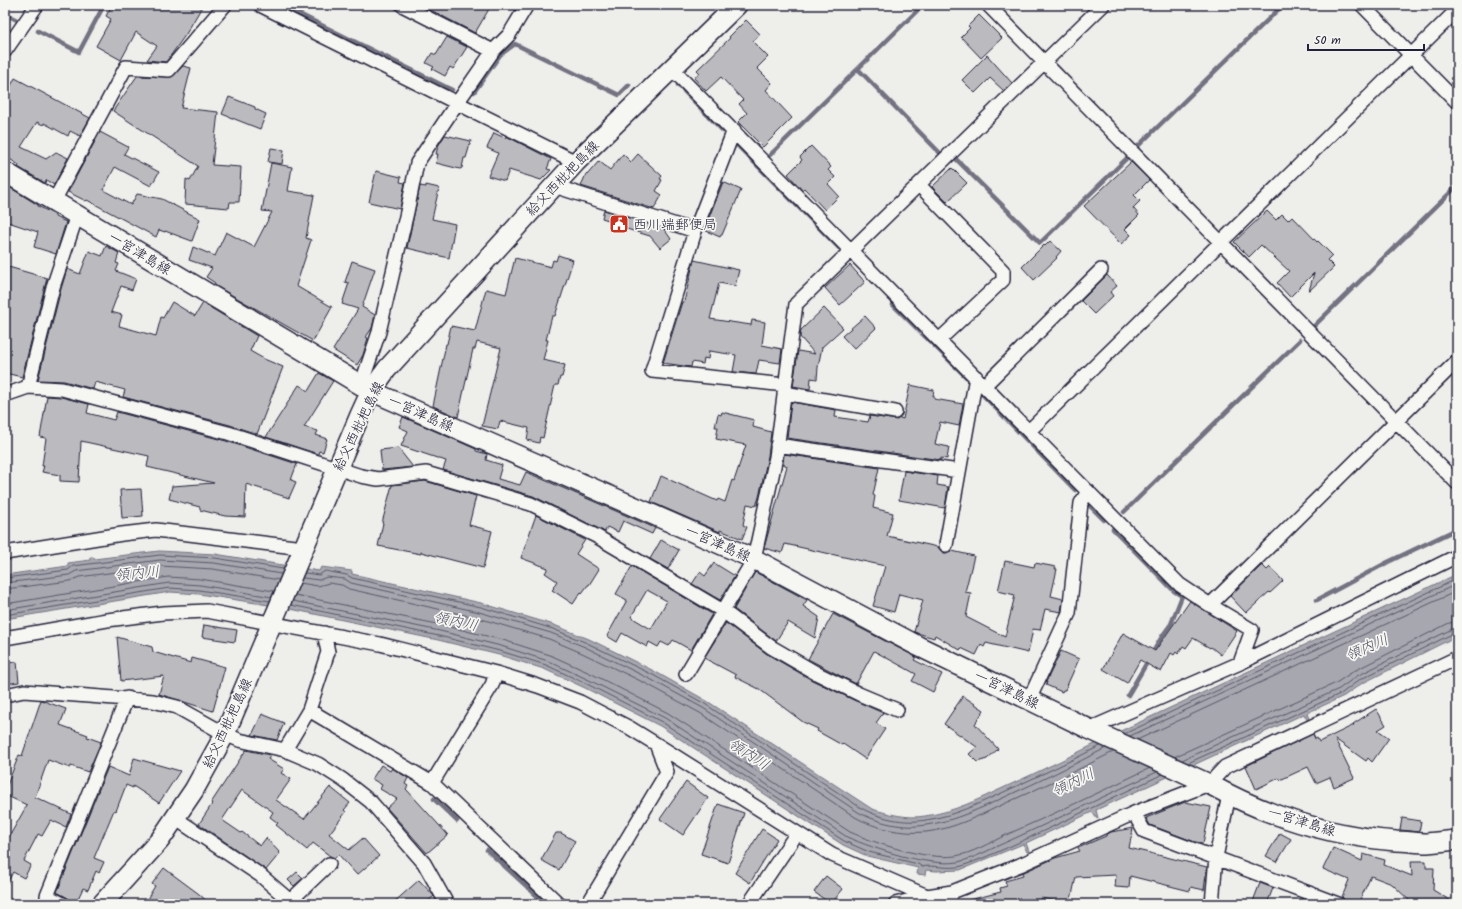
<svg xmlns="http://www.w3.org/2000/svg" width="1462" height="909" viewBox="0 0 1462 909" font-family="Kalam,'Klee One',sans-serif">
	<rect width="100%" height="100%" fill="#eeeeeb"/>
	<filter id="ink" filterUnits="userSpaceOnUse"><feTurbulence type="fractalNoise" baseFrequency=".025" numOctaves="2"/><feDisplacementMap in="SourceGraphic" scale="8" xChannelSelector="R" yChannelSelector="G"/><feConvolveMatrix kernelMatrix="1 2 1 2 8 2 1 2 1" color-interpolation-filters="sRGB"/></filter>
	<g filter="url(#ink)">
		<path fill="#a7a7af" stroke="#727281" d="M159 551 215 554 319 571 321 567 352 571V574L481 603 554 625 589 639 654 671 707 701 872 809C889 814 907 819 925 816 954 812 979 799 1005 787 1042 770 1078 753 1114 734L1457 574V636L1361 684 1344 696 1307 713 1309 719 1307 720 1304 714 1096 810 1098 818 1097 819 1092 812 1026 843 1029 851 1027 852 1023 844 960 870 936 871 926 870 925 875 917 874 918 868 867 856 843 845 660 726 585 688 544 669 499 655 438 640 281 607 199 594 170 592 5 619V575L68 566V563L90 560V557H93L94 559Z"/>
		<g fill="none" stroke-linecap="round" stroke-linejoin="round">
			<path stroke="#575769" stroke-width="1" d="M305 573 319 575 325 571 347 575 352 578 481 607 553 629 587 643 653 675 705 704 861 808C879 818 904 824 926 820 954 816 980 803 1006 791 1038 776 1069 762 1100 746
				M5 578 68 570 73 566 160 555 215 558 283 569
				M303 578 319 580 327 577 345 579 351 583 479 612 551 633 585 647 650 679 703 708 858 812C878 823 904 829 926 825 955 821 981 808 1007 796 1040 781 1073 765 1106 748
				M5 583 69 575 76 571 160 560 214 563 281 574
				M300 583 318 586 329 583 342 585 349 589 478 618 549 639 582 653 647 684 700 713 855 817C876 829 902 834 926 832 954 829 980 815 1006 803 1042 787 1078 770 1113 752
				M5 589 70 581 79 577 160 566 213 569 279 580
				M295 595 442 625 503 640 550 655 592 674 668 713 850 832C877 844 926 860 955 856 971 854 991 842 1006 835 1054 814 1102 791 1150 768
				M293 601 440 631 501 646 548 661 589 680 665 718 847 837C874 849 929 867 958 862 976 858 994 847 1011 840 1060 818 1108 794 1157 772
				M5 604 168 577 200 579 274 591
				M291 605 439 636 500 651 546 665 587 684 662 722 844 841 869 852 918 864 922 867C932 864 949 870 962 866 993 855 1022 841 1052 827 1089 809 1125 792 1163 774
				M5 610 169 583 200 585 272 597
				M5 615 169 588 199 590 270 601
				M1124 734 1457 579
				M1130 736 1457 584
				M1137 740 1457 591
				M1174 757 1336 683 1354 671 1449 623 1457 622
				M1182 760 1339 689 1357 676 1452 629 1457 628
				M1188 763 1342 693 1359 680 1454 633H1457"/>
			<path stroke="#727281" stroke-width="4.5" d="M281 5 452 90
				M5 14 17 20
				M38 31 79 52 104 5
				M858 69 940 153
				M678 85 723 131
				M474 92 500 55 515 44 619 95 629 85
				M737 145 839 248
				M1136 148 1283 5
				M770 155 923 5
				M955 158 1040 243 1127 158
				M893 305 966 377
				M1313 327 1457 186
				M979 391 1075 490
				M1089 505 1104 520
				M1124 512 1300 340
				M1113 529 1174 591 1182 596 1171 624 1163 635 1128 695
				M1317 600 1388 562 1457 529
				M434 799 457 821
				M487 850 546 904"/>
		</g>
		<path fill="#bbbbbf" stroke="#22223b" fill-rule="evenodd" d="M112 5H203L186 34 166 62 147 60 157 46 136 32 121 60 96 46 111 19 106 16Z
			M421 5H482L489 9 475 33Z
			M979 15 1002 38 981 58 961 37 970 28 968 26Z
			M746 20 760 34 753 42 768 57 757 68 772 83 766 90 792 118 763 147 738 122 747 113 739 104 743 100 721 77 706 91 694 78 700 73 697 70 730 38 729 37Z
			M447 37 467 47 453 69 450 67 445 76 432 69 434 67 426 63 432 53 436 55Z
			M987 55 1012 83 1004 91 990 78 975 93 962 80Z
			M183 66 191 68 181 108 218 112 212 165 241 167 239 202H230L229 208 185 204 186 179 190 181 198 166 113 111 137 76 172 77Z
			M15 78 90 118 80 136 70 131 68 136 44 123 43 125 37 122 21 147 46 159 56 152 68 158 54 185 46 180 45 183 18 167 19 165 5 156V97Z
			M229 97 255 107V109L266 114 260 129 222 114Z
			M100 132 128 147 124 154 159 172 151 186 115 167 103 190 131 205 137 194 162 199 200 219 192 241 165 231V232L159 230 156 237 87 200 86 201 68 192Z
			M494 133 505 138 506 136 551 159 547 169 551 170 541 180 509 170 505 181 488 176 498 153 487 148Z
			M445 135 471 141 466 158H464L462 168 460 169 436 163 438 154H436L438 146Z
			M811 146 831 167 828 170 835 177 828 184 839 196 825 210 804 188 802 190 788 174 802 160 800 157Z
			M271 148 284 150 282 164 268 162Z
			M623 154 631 162 638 154 662 176 660 179 662 180 656 191 662 195 654 209 581 186 586 174 587 175 599 161 610 170Z
			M1131 162 1149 180 1134 195 1140 201 1133 208 1139 215 1125 229 1131 235 1121 244 1084 206Z
			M271 163 292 167 288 191 314 195 306 238 311 240 296 286 332 307 313 341 214 285 215 283 206 277 212 268 189 260 193 247 215 256 226 232 254 247 272 212 262 211Z
			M952 168 967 183 947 202 932 187Z
			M376 171 401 177 400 182 405 183 400 209 369 202Z
			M723 182 741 190 722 235H721L720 237 704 230Z
			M6 185 38 205V206L55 215V217L66 222 56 254 34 247 38 232 5 221Z
			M426 185 439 188 432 219 455 224 449 258 407 248 420 186 426 187Z
			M604 210 664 229 671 239 660 248 650 236 620 227 621 224 602 218Z
			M1267 211 1276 220 1282 214 1288 220 1292 216 1317 242 1318 241 1332 255 1327 260 1334 267 1309 291 1314 273 1290 297 1277 283 1289 271 1261 245 1249 257 1234 242Z
			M1050 241 1061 251 1056 257 1057 258 1034 280 1022 267 1044 245 1045 246Z
			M106 246 119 253 116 263 119 264 116 271 136 279 132 290 121 286 111 312 122 315 119 326 156 336 161 317 163 318 172 302 195 316 203 303 257 336 250 351 264 359 283 367 257 434 230 425 123 397 125 390 95 382 93 389 64 381 38 380 61 289 67 269 80 274 89 251 102 256Z
			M558 255 573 260 555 316H552L546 340H548L543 360 565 365 562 377H560L558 385H555L543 438 540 437 539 443 527 440 529 428 500 421 498 429 482 426 501 348 477 342 475 349H473L458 417 433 406 446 344H447L451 326 475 331 486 289 506 294 515 258 551 267 553 260 556 261Z
			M694 260 739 270 735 286 719 283 710 319 751 325 752 320 765 322 762 345 782 349 780 363 759 360 756 374 733 372 736 355 709 351 708 359 704 358 703 364 692 362 691 367 663 363 682 302H684Z
			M352 261 375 269 362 307 375 315 372 328 366 337 368 338 363 355 357 365 333 350 358 309 342 304 349 283 345 282Z
			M850 265 865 282 840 305 825 288Z
			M5 266 47 278 22 377 5 373Z
			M1107 275 1117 286 1110 292 1113 296 1094 314 1081 301Z
			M824 308 843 328 822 347 818 367 817 379 811 378 810 389 793 386 798 351 815 354 800 337 801 330Z
			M865 316 876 328 854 349 842 336Z
			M319 373 333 381 304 427 318 431 316 435 327 439 323 452 319 451 318 454 266 437 299 385 308 391Z
			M910 385 934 390 933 396H934V399L963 404 959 426 940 422 935 444 949 447 947 459 941 458V460L787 438 791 402 836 410 835 417 868 422 870 416 897 420 900 418 903 419Z
			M47 396 61 397 89 404 87 413 114 420 117 412 226 441 297 464 291 480 296 482 289 498 246 484 245 517 225 516 200 510V507L169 499 172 486 214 483 147 467 149 456 81 441 79 482 60 481V475L42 472 44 466H42L46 438 40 437Z
			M722 412 754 420 753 427 771 432 768 456 759 497 756 506 747 504 743 525 747 527 742 539 720 530V532L651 502 661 476 717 501 718 499 725 502 732 480 734 481 746 445 716 439 718 427H715L718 414 721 415Z
			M403 417 476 449V451L487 454 486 460 502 465 498 479 520 485 526 472 655 528 652 534 623 521 618 532 607 527 605 532 533 496 443 470 446 461 401 446 408 431 399 427Z
			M398 448 413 467 382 470 380 450Z
			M784 454 879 468 873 495 875 496 873 508 893 513 887 536 938 547 941 551 944 553H948L952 551 974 556 965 592 971 593 966 617 1005 637 1015 595 998 591 1005 561 1034 567 1035 563 1056 567 1055 569H1057L1051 596 1063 599 1061 612 1045 609 1040 630 1033 629 1028 653 986 643 984 647 981 645 976 655 961 648 960 650 935 635 934 638 914 632 923 600 899 594 894 612 873 606 885 566 785 544 782 553 764 548 787 466 783 464Z
			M904 471 938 476 937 485 948 487 945 508 899 500Z
			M425 481 476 496 469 525 492 531 483 568 421 552V554L378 546 383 523H382L392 485Z
			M141 489 143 516 122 518 120 490Z
			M536 515 585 540 576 554 599 569 589 585H588L582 593 581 592 573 604 552 590 554 588 553 587 557 581 545 573 548 568 521 558Z
			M661 540 679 550 668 569 650 559Z
			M714 563 735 576 720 600 692 584 700 572 705 576Z
			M1262 565 1267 570 1270 567 1283 581 1270 593 1269 592 1246 613 1230 596Z
			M632 566 712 614 691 650 673 640 669 646 661 642 658 647 649 642 647 647 622 633 617 642 607 636 627 600 616 594ZM647 590 667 601 651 629 631 617Z
			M755 572 807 600 803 606 819 617 815 638 788 622 776 641 734 609Z
			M1190 601 1237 631 1221 655 1211 647 1210 648 1193 638 1186 648 1183 646 1178 654 1176 652 1174 655 1171 653 1161 672 1140 660 1127 683 1103 669 1123 633 1155 651Z
			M833 614 916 657 914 660 942 674 933 692 912 681 916 674 874 651 856 684 808 659Z
			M726 623 767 654 812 680 856 701 883 713 876 723 885 729 865 759 843 744 842 745 817 731 818 729 803 722 759 689 735 677 736 675 704 658Z
			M204 625 237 630 235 642 202 637Z
			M117 637 152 647 153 652 191 663 192 658 225 667 213 711 159 694 164 676 121 681Z
			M1061 651 1079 659 1065 690H1063L1062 692 1046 685 1047 682H1046Z
			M17 662 19 682 5 684V663Z
			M963 696 984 710 975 724 998 749 987 759 977 762 969 754 977 747 944 724Z
			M41 700 66 709 60 725 88 735 87 737 101 742 88 772 71 766 70 768 48 760 35 797 71 814 66 827 51 820 42 836 38 834 24 861 31 865 24 878 13 872 5 887V844L27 805 5 795V790L19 755 22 756Z
			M1376 709 1386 725 1378 730 1389 738 1372 762 1368 758 1366 761 1335 739 1354 778 1334 787 1330 777 1316 783 1308 767 1280 780 1279 778 1256 789 1246 766 1313 734 1315 739 1317 738 1319 742 1354 725 1353 724Z
			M262 714 284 723 277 740 252 735Z
			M246 750 270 755 268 759 284 769 281 773 291 779 276 800 304 819 330 787 350 803 344 810 346 812 329 834 349 850 363 838 379 856 357 875 338 854 335 858 330 856 313 843 307 850 276 825 278 823 270 817 273 812 242 790 222 820 241 833 242 832 260 846 266 838 280 853 266 870 199 824 212 804 211 803Z
			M134 758 180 771 159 803 133 786V788L126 785 116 811 114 810 94 858 104 862 99 873 96 871 88 890 83 888 76 903 57 892 108 767 129 776Z
			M381 765 390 771 392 768 408 778 405 784 408 786 406 789 448 835 427 853 387 808 397 799 380 789 382 785 372 779Z
			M686 782 708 798 683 835 660 819Z
			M1185 802 1211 807 1203 843 1195 842 1150 825 1146 818Z
			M718 804 744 813 728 863 701 854Z
			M1402 818 1421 821 1419 832 1400 830Z
			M1133 828 1129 848 1207 867 1204 890 1191 887 1190 891 1130 876 1129 888 1115 887 1116 875 1076 877 1070 904 1041 898 1043 904H970L969 900 1001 892 1000 888 1007 886 1005 881 1023 876 1022 873 1055 858 1080 851 1078 848 1106 836V835L1111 832Z
			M762 829 777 839 750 883 735 873Z
			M556 833H561L575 841 559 870 541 860Z
			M1280 833 1291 839 1277 862 1266 856Z
			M1333 848 1362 861 1363 854 1385 860 1384 865 1412 876 1411 861H1426V868H1434L1433 890 1456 904H1413L1392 884 1371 876 1358 904H1346L1344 899 1342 897 1349 880 1323 869Z
			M164 868 199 894 210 904H144L155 886 152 884Z
			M297 872 303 878 294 886 288 880Z
			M826 876 843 889 831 904 814 892Z
			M419 880 434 896 425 904H392Z
			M1260 883 1273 888 1267 904H1252Z"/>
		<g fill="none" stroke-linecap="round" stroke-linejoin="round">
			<g stroke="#22223b" stroke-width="16">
				<path id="minor" d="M260 5 576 162
					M402 5 493 51
					M988 5 1457 483
					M1362 5 1457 102
					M5 51 37 5
					M672 69 1180 585 1210 605 1252 630 1240 663
					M919 185 1003 271V280L939 340
					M554 186 695 231 734 130
					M54 201 126 67 169 70 225 5
					M695 231 652 371 785 385
					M361 385 379 332 407 212 417 163 457 103 493 51 509 35 527 5
					M984 386 1101 270
					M28 387 53 287 77 215
					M784 393 895 412
					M5 395 28 387 62 389 228 433 361 476 378 479 426 473 531 504 596 536 723 611 771 647 816 673 859 694 897 710
					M1029 431 1457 10
					M777 445 959 471
					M946 545 976 377
					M5 553 122 534 156 530 303 548
					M1210 605 1457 361
					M324 633 328 652 309 710 432 783 559 904
					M5 638 107 620 163 613 207 611 380 644 496 673 538 686 580 702 630 728 656 744 832 855 927 896
					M686 674 754 559 776 457 796 304 1103 5
					M5 695 24 691 153 701 177 707 225 734 239 740 285 750 318 764 343 780 371 802 424 863 447 904
					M1029 700 1069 613 1081 503 1088 491
					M1089 729 1240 663 1457 556
					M285 750 309 710
					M432 783 492 685 496 673
					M1134 813 1144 831 1338 904
					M175 818 260 875 290 901 329 864
					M63 904 47 896 127 698
					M588 904 667 772 656 744
					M749 904 797 833
					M895 904 927 896 952 892 1020 865 1134 813 1209 784 1225 767 1457 658
					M948 904 952 892
					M1212 904 1216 857 1229 795"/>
			</g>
			<g stroke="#22223b" stroke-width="22">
				<path id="secondary" d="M5 172 371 391 754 559 918 646 1089 729 1209 784C1267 816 1330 836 1396 841 1406 841 1417 843 1427 843 1437 842 1447 841 1457 840
					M102 904 160 840 194 790 225 734 360 415 371 391 387 369 576 162 737 5"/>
			</g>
			<use href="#minor" stroke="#f6f6f2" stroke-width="13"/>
			<use href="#secondary" stroke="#f6f6f2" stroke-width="19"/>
		</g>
	</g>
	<defs>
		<g id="civic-square" transform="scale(1)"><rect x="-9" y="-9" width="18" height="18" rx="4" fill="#c8321e" stroke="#f6f6f2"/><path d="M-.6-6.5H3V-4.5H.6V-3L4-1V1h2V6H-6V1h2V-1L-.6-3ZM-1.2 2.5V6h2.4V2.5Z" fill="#fff"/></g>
	</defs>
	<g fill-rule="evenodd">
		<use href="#civic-square" x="619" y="224"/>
	</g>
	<g text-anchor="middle" stroke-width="3.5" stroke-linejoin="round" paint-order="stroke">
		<g font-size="14" fill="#22223b" stroke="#f6f6f2">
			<text transform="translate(562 178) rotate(-46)" y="5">給父西枇杷島線</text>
			<text transform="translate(140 253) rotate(31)" y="5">一宮津島線</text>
			<text transform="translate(421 413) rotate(24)" y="5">一宮津島線</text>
			<text transform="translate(358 426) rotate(-64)" y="5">給父西枇杷島線</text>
			<text transform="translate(718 543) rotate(24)" y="5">一宮津島線</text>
			<text transform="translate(1007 689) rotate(26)" y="5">一宮津島線</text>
			<text transform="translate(227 723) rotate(-65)" y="5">給父西枇杷島線</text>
			<text transform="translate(1302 821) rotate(17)" y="5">一宮津島線</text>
		</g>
		<g font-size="14" fill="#22223b" stroke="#f6f6f2" text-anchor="start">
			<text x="633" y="229">西川端郵便局</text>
		</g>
		<g font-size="15" font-style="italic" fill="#575769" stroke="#f6f6f2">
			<text transform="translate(137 573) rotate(-5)" y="5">領内川</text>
			<text transform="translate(456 621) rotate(12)" y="5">領内川</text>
			<text transform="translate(1367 647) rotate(-23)" y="5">領内川</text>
			<text transform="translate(749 754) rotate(33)" y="5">領内川</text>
			<text transform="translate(1073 782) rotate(-26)" y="5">領内川</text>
		</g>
	</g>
	<rect width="1462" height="909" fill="none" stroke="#f6f6f2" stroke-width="20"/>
	<rect x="10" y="10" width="1442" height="889" fill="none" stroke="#22223b" stroke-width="1.5" filter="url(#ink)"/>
	<path d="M1308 44v6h116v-6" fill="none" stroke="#22223b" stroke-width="2"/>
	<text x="1314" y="44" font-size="12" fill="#22223b" stroke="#f6f6f2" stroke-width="3" paint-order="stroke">50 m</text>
</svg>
